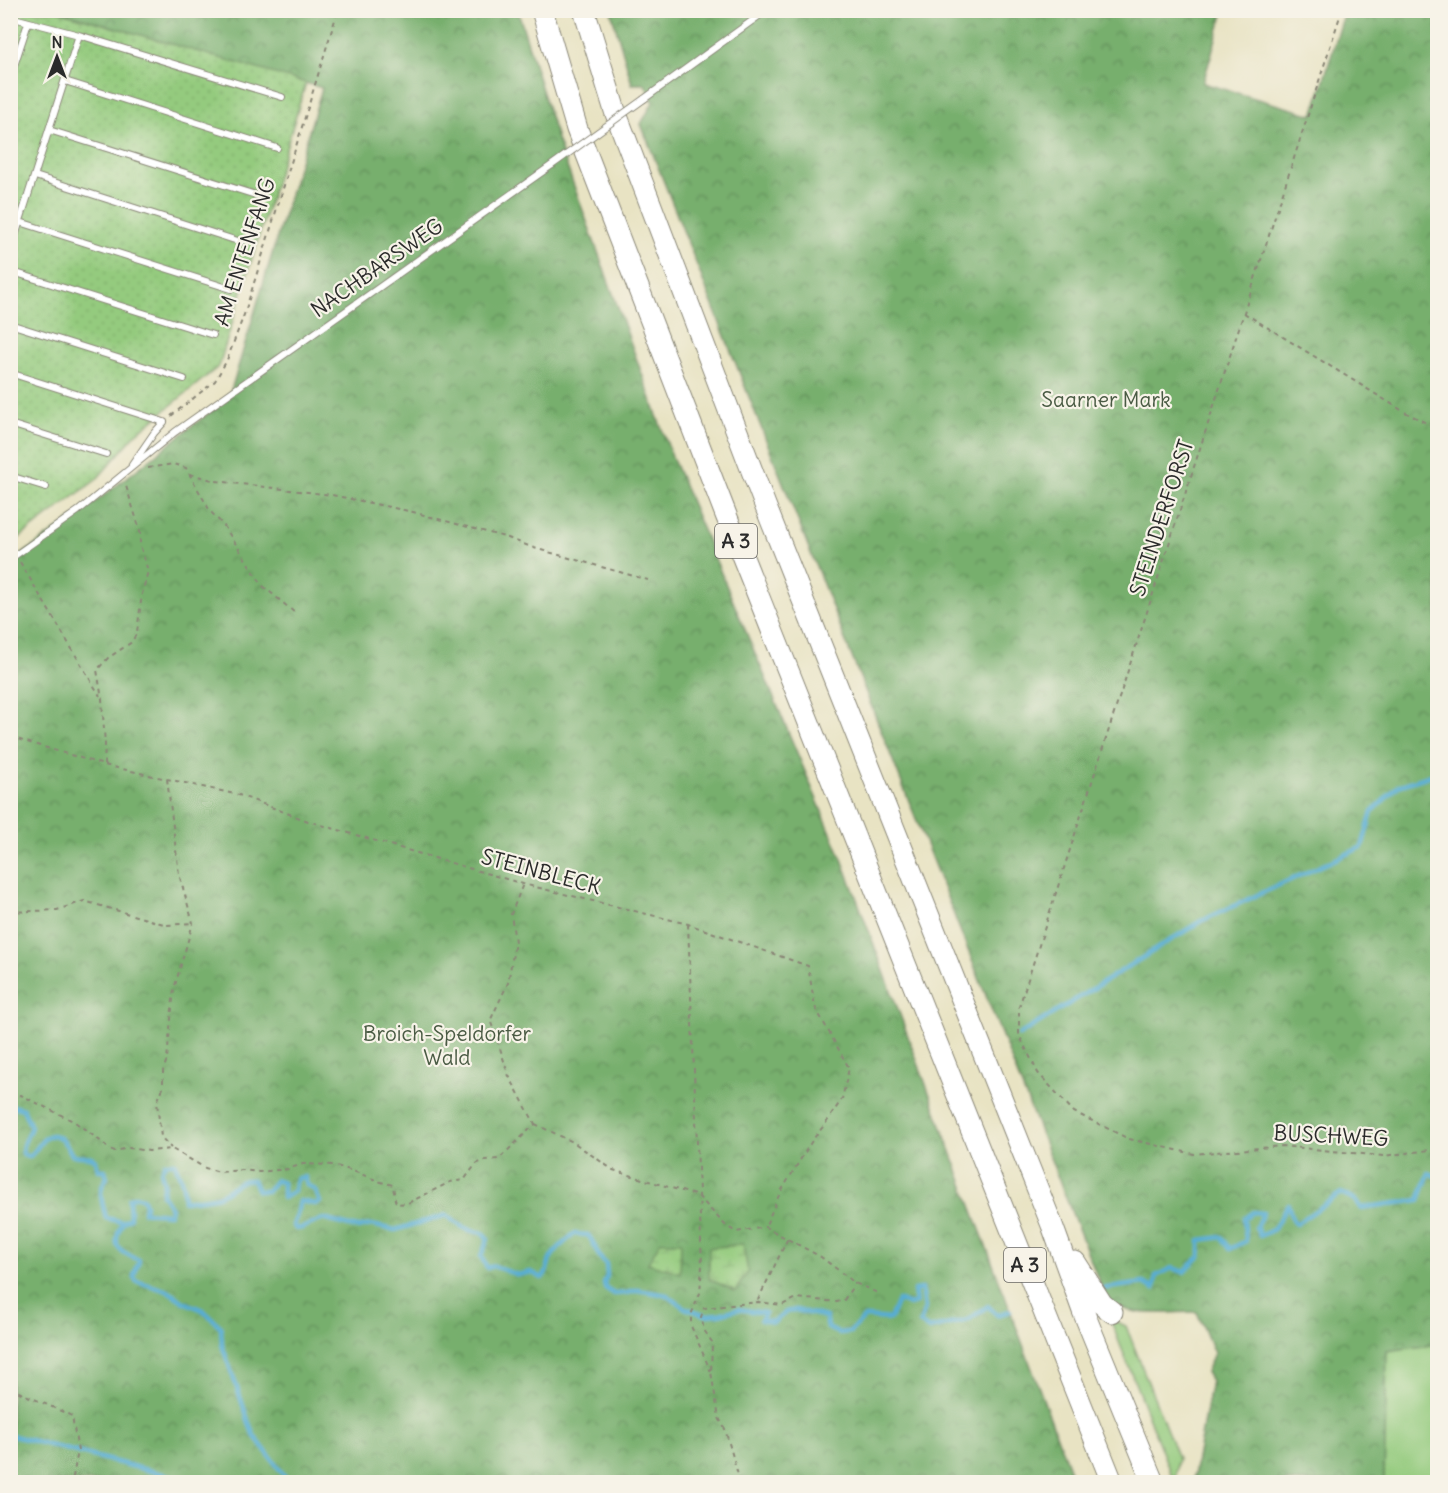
<svg xmlns="http://www.w3.org/2000/svg" width="1448" height="1493" viewBox="0 0 1448 1493" font-family="Delius,sans-serif">
	<defs>
		<pattern id="forest-crowns" width="20" height="18" patternUnits="userSpaceOnUse" patternTransform="scale(1.5)"><rect width="20" height="18" fill="#77af6d"/><path d="M2 6a3 3 0 1 1 6 0M12 15a3 3 0 1 1 6 0" fill="none" stroke="#628f5a"/></pattern>
		<pattern id="wetland-marsh" width="20" height="14" patternUnits="userSpaceOnUse" patternTransform="scale(1.5)"><rect width="20" height="14" fill="#94cb7e"/><path d="M1 5h8M5 5V1M11 12h8M15 12V8" fill="none" stroke="#80ae6d"/></pattern>
		<pattern id="park-dots" width="8" height="8" patternUnits="userSpaceOnUse" patternTransform="scale(1.5)"><rect width="8" height="8" fill="#94cb7e"/><path d="M2 2h.1M6 6h.1" fill="none" stroke="#80ae6d" stroke-width="1.8" stroke-linecap="round"/></pattern>
	</defs>
	<rect width="100%" height="100%" fill="#f7f3e8"/>
	<filter id="ink" filterUnits="userSpaceOnUse"><feTurbulence type="fractalNoise" baseFrequency=".0167" numOctaves="2"/><feDisplacementMap in="SourceGraphic" scale="12" xChannelSelector="R" yChannelSelector="G"/><feConvolveMatrix kernelMatrix="1 2 1 2 8 2 1 2 1" color-interpolation-filters="sRGB"/></filter>
	<filter id="wash" filterUnits="userSpaceOnUse"><feTurbulence type="fractalNoise" baseFrequency=".008" numOctaves="4" result="noise"/><feDisplacementMap in="SourceGraphic" scale="24" xChannelSelector="R" yChannelSelector="G"/><feGaussianBlur stdDeviation="1.35" result="paint"/><feColorMatrix in="noise" values="0 0 0 0 0 0 0 0 0 0 0 0 0 0 0 0 0 1.4 0 .05"/><feComposite in="paint" operator="in"/></filter>
	<g filter="url(#wash)">
		<rect width="100%" height="100%" fill="#e8e3c3"/>
		<path fill="#94cb7e" stroke="#607b54" stroke-width="1.5" d="M1110 1319 1126 1326 1178 1458 1175 1482H1174Z
			M1437 1344V1482H1193L1211 1381 1206 1372Z"/>
		<path fill="url(#forest-crowns)" stroke="#516d4c" stroke-width="1.5" d="M58 11H518L557 139 672 457 842 859 1074 1482H11L10 563 93 504 229 397 322 88Z
			M611 11H1224L1203 83 1313 115 1345 11H1437L1438 1344 1387 1351 1384 1482H1193L1211 1381 1206 1372 1214 1353 1197 1312C1168 1312 1127 1319 1106 1299L641 124 653 102 645 84H632Z"/>
		<path fill="url(#wetland-marsh)" stroke="#607b54" stroke-width="1.5" d="M660 1242H681L680 1273 648 1263Z
			M743 1244 748 1272 735 1291 709 1279V1248Z"/>
		<path fill="url(#park-dots)" stroke="#607b54" stroke-width="1.5" d="M11 11H58L306 83 219 366 136 434 96 480 11 544Z"/>
		<g fill="none" stroke-linecap="round" stroke-linejoin="round">
			<path stroke="#57add4" stroke-width="4.5" d="M1019 1035 1201 921 1362 847 1372 812 1398 786 1438 773
				M10 1108 13 1106 23 1109 31 1127 23 1145 22 1152 25 1156H30C36 1151 38 1145 43 1140 56 1127 66 1143 72 1155L91 1157 96 1160 98 1170H105L107 1178C96 1190 103 1204 106 1218L123 1222 130 1218 129 1199 135 1196 142 1198 145 1204 144 1212 169 1214 171 1208 162 1194 164 1183 161 1171 165 1163H175L183 1185 184 1201C191 1200 212 1198 218 1196 231 1191 237 1178 253 1180L258 1191H267L276 1180 283 1183V1198L294 1191 295 1182 298 1178 305 1177 307 1185 315 1190 320 1202 315 1204 300 1201 297 1215 293 1225 296 1229 302 1228 323 1219 357 1228 371 1225 395 1230 447 1215C459 1227 467 1230 483 1233L488 1239 481 1256 487 1268 493 1266 518 1275 531 1272 542 1278C549 1271 547 1263 552 1256 558 1247 566 1241 574 1234L588 1235C598 1247 593 1252 606 1264L607 1276 604 1282 605 1288 614 1294 627 1293 638 1290 667 1295 685 1308 706 1315 719 1314 738 1309 765 1313 761 1320 774 1322 786 1312 796 1310 826 1317 828 1328 838 1333 850 1332 865 1317 890 1319 898 1300 909 1305 916 1303 914 1290 922 1289 925 1308 920 1323 929 1329 968 1320 988 1306 997 1315 1010 1311
				M123 1222C110 1246 117 1250 139 1260L134 1276 136 1281 168 1291 184 1302 203 1310 221 1327 222 1345 253 1434 289 1482
				M1101 1289 1144 1283 1154 1289 1156 1276 1172 1268 1184 1272 1200 1256V1240L1222 1237 1230 1249 1246 1241 1244 1218 1253 1212 1263 1213 1256 1227 1260 1236 1274 1229 1288 1204 1292 1219 1296 1224 1341 1193 1356 1200 1360 1208 1419 1200 1429 1173 1438 1177
				M10 1435 194 1482"/>
		</g>
	</g>
	<g filter="url(#ink)">
		<g fill="none" stroke-linecap="round" stroke-linejoin="round">
			<g stroke="#8a8777" stroke-width="8">
				<path id="service" d="M10 17 79 35 282 97
					M10 78 28 23
					M65 81 277 148
					M644 99 767 10
					M49 130 262 197
					M35 176 241 242
					M20 222 231 289
					M10 252 79 35
					M10 271 213 335
					M10 324 184 379
					M10 373 164 422 154 433 132 465
					M10 424 106 454
					M10 476 46 487
					M10 559 78 511 175 432 552 165"/>
			</g>
			<g stroke="#8a8777" stroke-width="23">
				<path id="motorway" d="M542 10 577 129 726 515 1112 1482
					M584 10 615 111 765 505 1052 1225 1083 1311 1153 1482
					M1075 1262 1102 1304 1112 1312"/>
			</g>
			<path stroke="#8a8777" stroke-width="2" stroke-dasharray="4.5 4.5" stroke-linecap="butt" d="M1342 10 1019 1007V1035L1038 1073 1074 1112 1129 1139 1194 1154 1282 1146 1383 1156 1438 1149
				M1244 313 1403 411 1438 429
				M171 416 215 381 227 360 245 312 338 10
				M148 468 173 464 186 468 210 511 224 526 263 586 295 613
				M190 474 216 481 332 495 413 512 508 538 534 548 648 580
				M20 562 100 696
				M10 737 104 765 239 795 308 821 523 884 688 924 808 966 815 1007 849 1068 842 1099 826 1123 813 1139 780 1193 765 1227
				M104 765 105 745 102 699 97 670 108 658 132 642 137 632 142 594 148 571 140 545V530L126 486
				M167 779 179 874 193 923 174 989 167 1059 163 1071V1088L157 1102 161 1137 171 1148
				M10 912 57 910 84 901 167 925 192 923
				M688 924 702 1265 700 1293 691 1315V1326L711 1372
				M10 1097 21 1095 75 1122 103 1143 109 1149 115 1151 129 1148 149 1151 172 1149 205 1168 220 1172 243 1170 259 1172 288 1169 303 1164 333 1165 353 1171 381 1182 393 1185 395 1200 397 1204 408 1203 450 1182 464 1180 476 1164 485 1160 499 1159 535 1124 508 1074 491 1019 508 983 515 942 511 914 523 884
				M535 1124 573 1142 613 1170 698 1196 726 1226 736 1232 765 1227 821 1257 855 1283 880 1294
				M758 1300 788 1238
				M10 1388 72 1416 78 1451 72 1482
				M64 1482 73 1479
				M740 1482 725 1429 719 1418 711 1372 712 1342 704 1330 701 1317 704 1308 758 1302 782 1305 797 1298 837 1302 844 1300 855 1283"/>
			<use href="#service" stroke="#fff" stroke-width="6"/>
			<use href="#motorway" stroke="#fff" stroke-width="21"/>
			<g stroke="#8a8777" stroke-width="8" stroke-linecap="butt">
				<path id="service-bridge" d="M552 165 644 99"/>
			</g>
			<use href="#service-bridge" stroke="#fff" stroke-width="6"/>
		</g>
	</g>
	<g text-anchor="middle" stroke-width="4.5" stroke-linejoin="round" paint-order="stroke">
		<g fill="#f7f3e8" stroke="#686764" stroke-width="1.5">
			<rect x="715" y="524" width="42" height="34" rx="4.5"/>
			<rect x="1004" y="1248" width="42" height="34" rx="4.5"/>
		</g>
		<g font-size="20" font-weight="bold" fill="#2b2b2b">
			<text x="736" y="548">A 3</text>
			<text x="1025" y="1272">A 3</text>
		</g>
		<g font-size="21" fill="#2b2b2b" stroke="#f7f3e8">
			<text transform="translate(245 252) rotate(-72)" y="7">AM ENTENFANG</text>
			<text transform="translate(377 268) rotate(-35)" y="7">NACHBARSWEG</text>
			<text transform="translate(1162 518) rotate(-72)" y="7">STEINDERFORST</text>
			<text transform="translate(541 872) rotate(15)" y="7">STEINBLECK</text>
			<text transform="translate(1331 1136) rotate(3)" y="7">BUSCHWEG</text>
		</g>
		<g font-size="21" fill="#4a5b44" stroke="#f7f3e8">
			<text x="1106" y="407">Saarner Mark</text>
			<text x="447" y="1041">Broich-Speldorfer<tspan x="447" dy="24">Wald</tspan></text>
		</g>
	</g>
	<rect width="1448" height="1493" fill="none" stroke="#f7f3e8" stroke-width="36"/>
	<g transform="translate(57 57)" stroke="#f7f3e8" stroke-width="4.5" paint-order="stroke">
	<path d="M0-4.5L10 22L0 15L-10 22Z" fill="#2b2b2b"/>
	<text y="-9" font-size="16" font-weight="bold" text-anchor="middle" fill="#2b2b2b">N</text>
	</g>
</svg>
